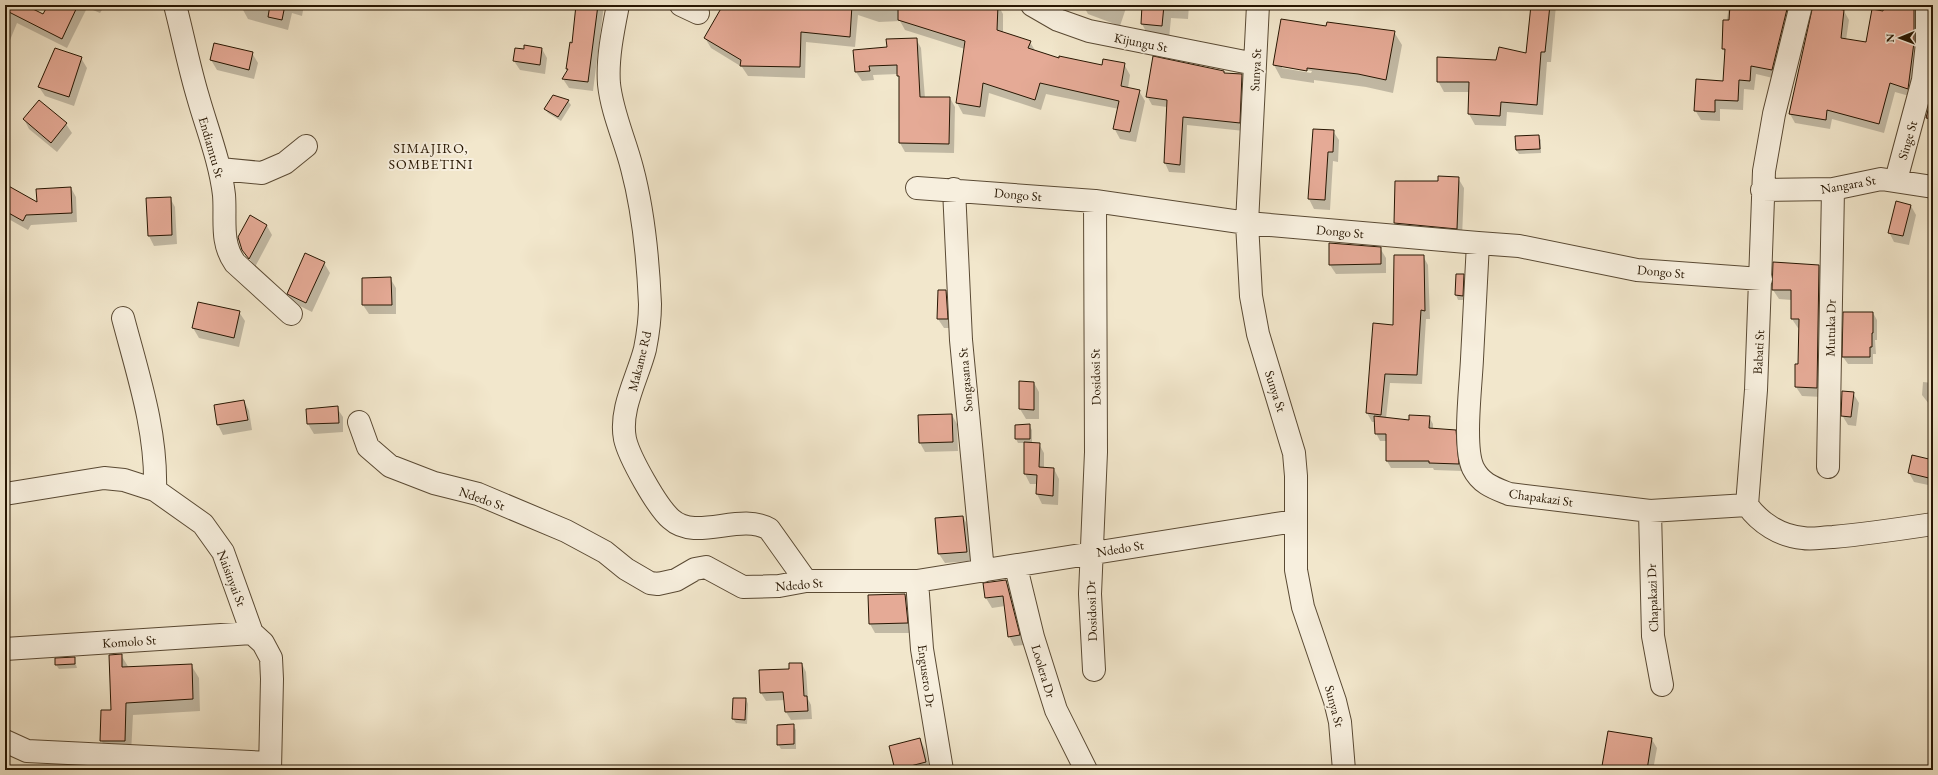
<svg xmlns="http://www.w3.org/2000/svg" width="1938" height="775" viewBox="0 0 1938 775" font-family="'EB Garamond',serif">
	<rect width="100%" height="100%" fill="#f2e7cc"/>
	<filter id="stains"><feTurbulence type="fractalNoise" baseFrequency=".005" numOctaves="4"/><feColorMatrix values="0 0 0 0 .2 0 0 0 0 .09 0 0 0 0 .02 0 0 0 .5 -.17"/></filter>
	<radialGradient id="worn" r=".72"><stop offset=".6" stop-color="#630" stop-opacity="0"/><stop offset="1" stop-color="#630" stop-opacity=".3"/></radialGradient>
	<path fill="#0003" fill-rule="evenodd" d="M5 5H21L44 16 49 5H87L88 6 67 48 17 23 6 50Z
		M90 5H105L100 13 93 10Z
		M243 5H304L302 16 292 13 288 30 248 19 242 8Z
		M577 5H604L593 91 569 88 563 79 568 71 570 43 573 44Z
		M711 5H998L1003 14V33L1030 42 1036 52 1060 59 1103 66 1124 64 1130 75 1128 88 1139 91 1145 101 1136 142 1120 139 1114 128 1119 109 1046 94 1041 110 989 93 985 117 963 114 957 103 965 49 905 30 900 21 879 22 858 15 855 47 806 42 805 78 748 76 742 67 711 48 705 38 721 11Z
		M1083 5H1127L1120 26 1088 14Z
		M1143 5H1189L1188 19 1171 18 1169 39 1149 37 1142 24Z
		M1532 5H1556L1551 62H1547L1543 115 1507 112 1506 126 1475 125 1469 114 1470 92H1444L1438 81 1497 61 1527 54Z
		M1729 5H1793L1777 79 1756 74 1754 90 1744 89 1743 110 1720 109V121L1701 120 1695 110 1724 82 1726 54 1723 49Z
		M1885 5 1914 7 1919 17 1913 97 1895 92 1884 133 1832 119 1830 129 1795 123 1790 114 1844 11 1849 20 1846 40 1867 43 1884 12Z
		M1327 27 1394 32 1402 45 1393 93 1366 87 1314 80V83L1281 78 1274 65ZM1282 66 1312 71 1311 73 1282 68Z
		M916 39 921 48 925 98H950L955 107 954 153 905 152 900 143V79L898 74 873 75 874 80 862 81 856 72 854 51 888 48Z
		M542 49 547 58 545 74 520 70 514 61 525 50Z
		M252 53 258 63 254 79 217 70 211 60Z
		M81 58 87 68 74 106 45 96 39 87Z
		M1224 72 1225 74 1241 75 1246 84 1244 131 1187 125 1185 173 1169 172 1165 163 1167 107 1152 105 1147 96Z
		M1933 94V128L1927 118Z
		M39 101 66 124 72 133 57 152 29 129 24 119Z
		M568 101 571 105 561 121 548 113 545 109Z
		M1314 130 1333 131 1339 140 1338 162 1333 161 1330 210 1314 209 1309 199Z
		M1538 136 1541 140V153L1519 154 1516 150V137Z
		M1458 178 1464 188 1462 238 1401 232 1395 223 1439 182Z
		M5 185 38 203 71 188 76 197 77 222 31 225 28 230 5 217Z
		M170 198 175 207 177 244 154 246 149 236 147 199Z
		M1911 206 1916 215 1909 245 1894 242 1889 232Z
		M250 217 267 226 272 235 255 267 243 249Z
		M1380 248 1386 258V273L1336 274 1330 265Z
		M1423 256 1428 265 1430 319H1426L1422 384 1390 383 1386 418 1410 422 1429 417 1433 424V429L1455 431 1459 439 1462 471 1434 470 1433 468H1391L1387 461V441H1380L1376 433 1375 422H1372L1367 413 1394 326Z
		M324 263 330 273 312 312 294 303 288 293Z
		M1819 266 1824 275 1822 397 1802 396 1796 387 1799 365V328H1798L1792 319V300L1779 299 1773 290Z
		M1457 275H1463L1466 280 1465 300H1458L1456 295Z
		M390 278 396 288V314H369L363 305Z
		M946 291 951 301 952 328H944L938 319Z
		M239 312 245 321 239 347 199 338 193 328Z
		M1873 313 1877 320V340H1875L1876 354H1873V364H1848L1843 357Z
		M1020 382 1034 383 1039 392V419H1026L1020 409Z
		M1923 382 1933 383V419L1929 411V404L1922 395Z
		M1853 393 1859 403 1856 426 1848 425 1842 415Z
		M244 401 249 411 252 430 223 435 218 425 215 406Z
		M337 408 343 417V432L314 434 308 424V409Z
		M952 415 957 424 958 451 925 452 920 443Z
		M1029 425 1032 430V444H1039L1044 453V469H1054L1059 479 1058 505 1042 504 1037 494V484H1030L1025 474V443H1018L1016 439Z
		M1933 436V486L1914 482 1909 473 1931 461Z
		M963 517 968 526 971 561 945 563 939 554 936 519Z
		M1006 581 1011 591 1024 645 1014 646 1009 636 1005 606 992 608 986 598 984 584Z
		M905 595 910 605 912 633H875L870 624Z
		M121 655 129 668 191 665 199 678 200 711 133 715 131 754 109 753 101 740 112 711Z
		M74 658 77 668 59 669 56 665V659Z
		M802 664 806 672 808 699 811 705 812 719 791 720 786 712 785 700 766 701 761 693 790 670Z
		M746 699 748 704 747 724 736 723 733 719Z
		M793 725 796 730V749H781L778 744Z
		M1651 738 1657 748 1653 770H1608L1606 766Z
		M920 739 925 749 930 770H896L890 747Z"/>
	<path fill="#e5aa96" stroke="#271602" d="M5 5H25L43 14 48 5H78L62 39 5 10Z
		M270 5H285L282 20 268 17Z
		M576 5H598L588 82 562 79 568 69H566L570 42 572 43Z
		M723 5H852L850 37 801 32 800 67 740 66 741 60 704 38Z
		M898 5H914V8L998 5 997 30 1031 41 1028 48 1059 58V56L1102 65 1103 59 1125 63 1121 86 1140 90 1130 132 1113 129 1119 101 1040 83 1035 100 983 83 980 107 956 103 965 41 898 20Z
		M1142 5H1164L1162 26 1141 24Z
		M1531 5H1550L1545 52H1541L1537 105 1501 102 1500 116 1468 114 1469 82H1437V57L1496 60 1499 47 1526 53Z
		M1730 5H1788L1772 70 1751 66 1750 81 1739 80 1738 101 1715 100V112L1694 111 1696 79 1723 81 1725 49H1722L1723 20H1729Z
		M1813 5 1844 10 1841 38 1866 42 1872 9 1883 11 1884 5 1914 6V42L1908 89 1890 83 1879 124 1827 110 1826 120 1789 114Z
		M1281 19 1326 26 1327 22 1395 31 1386 80 1358 74 1307 68V71L1273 65Z
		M917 38 920 97H950L949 144 899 143V76H897V65L869 66 870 71 855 72 853 50 887 47 886 39Z
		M214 43 253 52 249 70 210 60Z
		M524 45 542 48 540 65 513 61 515 48 524 49Z
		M55 48 82 57 69 97 38 87Z
		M1153 56 1224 71V73L1242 74 1240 123 1183 117 1180 165 1164 163 1167 100 1146 97Z
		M1933 91V119L1926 118Z
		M553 95 569 100 558 117 544 109Z
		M39 100 67 123 51 143 23 119Z
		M1313 129 1334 130 1333 152H1328L1325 200 1308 199Z
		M1539 135 1540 149 1516 150 1515 136Z
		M1438 176 1459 177 1457 229 1394 223 1395 181H1438Z
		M5 184 37 202 36 189 71 187 72 213 26 215 23 221 5 211Z
		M171 197 172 235 148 236 146 198Z
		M1896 201 1911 205 1903 236 1888 233Z
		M250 215 267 225 249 259 242 250 238 237Z
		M1329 243 1381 247V264L1329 265Z
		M305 253 325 262 306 303 287 294Z
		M1394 255H1424L1425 311 1421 310 1417 375 1385 374 1381 415 1366 413 1373 323 1393 325Z
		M1773 262 1819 265 1817 388 1795 387V364H1798L1799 319H1791V290H1772Z
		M1456 274H1464L1463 296 1455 295Z
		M391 277 392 305H362V278Z
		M938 290H946L948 319H937Z
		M198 302 240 311 234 338 192 328Z
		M1843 312H1873V333H1872V347H1870V357H1842Z
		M1019 381 1034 382V410L1019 409Z
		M1842 391 1854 392 1851 417 1841 416Z
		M244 400 248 420 217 425 214 405Z
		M338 406 339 423 307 424 306 409Z
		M952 414 953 442 919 443 918 415Z
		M1409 415 1430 416 1429 428 1456 430 1459 464 1429 463V461H1386V434H1375L1374 416 1409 420Z
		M1030 424V439H1015V425Z
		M1024 442 1040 443 1039 467 1054 468 1053 496 1036 494 1037 475 1024 474Z
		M1912 455 1933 460V479L1908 473Z
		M963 516 967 552 938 554 935 518Z
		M1006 580 1020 635 1008 637 1003 596 985 598 983 583Z
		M905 594 908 623 869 624 868 595Z
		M122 654V667L192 664 193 699 126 703 125 741H100L101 710H111L109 655Z
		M75 657V664L55 665V658Z
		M789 663H802L804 696H807L808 711 785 712 783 692 760 693 759 670 789 669Z
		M733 698H746L745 720 732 719Z
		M794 724V744L777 745V725Z
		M1608 731 1652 738 1647 770H1623L1602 766Z
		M920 738 926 762 895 770 889 746Z"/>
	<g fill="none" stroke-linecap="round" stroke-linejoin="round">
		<g stroke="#5a4a34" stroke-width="24">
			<path id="minor" d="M175 5C183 36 189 67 198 97 207 129 220 161 224 195 226 219 220 242 235 263L291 314
				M618 5C613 30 607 59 609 84 612 113 625 140 632 168 644 213 648 258 650 304 650 319 648 334 645 349 638 377 619 409 625 439 629 457 657 507 671 519 696 542 740 512 769 529L806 581
				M681 5 698 13
				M1032 5 1058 20 1089 31 1255 64
				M1258 5 1247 223 1251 296 1258 334 1294 453 1296 476V570L1303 607 1335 701 1340 722 1344 770
				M1801 5 1774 114 1764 171 1756 390 1747 505C1760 523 1780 536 1803 538 1812 540 1823 537 1833 537 1867 534 1900 529 1933 524
				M220 169 262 173 285 163 306 146
				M1896 180 1923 80 1927 43V6
				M917 188 1095 201 1247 223 1478 243 1519 246 1637 270 1761 279
				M954 189 961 340 983 571
				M1762 190 1833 189 1881 179 1933 187
				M1478 243C1476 282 1474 321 1472 359 1471 384 1463 447 1473 468 1481 484 1494 488 1509 494L1650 511 1747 505
				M123 318C138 375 157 431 155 490
				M359 422 368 447 390 466 434 483 478 494 566 531 605 552 626 569 650 583 658 584 676 580 695 569 706 567 743 587 779 586 806 581H917L1295 521
				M1828 467 1833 189
				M5 494 104 478 124 480 155 490 203 524 223 552 252 633 263 643 271 658 272 679 270 770
				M1650 511 1653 636 1662 685
				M1016 567 1033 637 1056 710 1086 770
				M917 581 922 649 942 770
				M5 649 252 633
				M1094 670 1090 594 1096 452 1095 201
				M5 741 27 751 270 763"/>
		</g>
		<use href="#minor" stroke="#f7efde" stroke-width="22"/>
	</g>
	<g text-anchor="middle" stroke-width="4" stroke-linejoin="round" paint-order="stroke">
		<g font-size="13" fill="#271602" stroke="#f7efde">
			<text transform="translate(1141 42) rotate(11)" y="5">Kijungu St</text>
			<text transform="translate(1255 70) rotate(-87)" y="5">Sunya St</text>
			<text transform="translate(1907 140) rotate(-74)" y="5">Singe St</text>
			<text transform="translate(212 147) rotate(74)" y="5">Endiamtu St</text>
			<text transform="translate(1848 184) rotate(-10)" y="5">Nangara St</text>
			<text transform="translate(1018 194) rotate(5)" y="5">Dongo St</text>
			<text transform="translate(1340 231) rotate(5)" y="5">Dongo St</text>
			<text transform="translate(1661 271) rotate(5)" y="5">Dongo St</text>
			<text transform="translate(1830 328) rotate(-89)" y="5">Mutuka Dr</text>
			<text transform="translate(1758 352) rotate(-87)" y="5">Babati St</text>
			<text transform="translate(639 361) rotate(-76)" y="5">Makame Rd</text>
			<text transform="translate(1095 377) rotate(-91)" y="5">Dosidosi St</text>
			<text transform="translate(965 380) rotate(-95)" y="5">Songasana St</text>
			<text transform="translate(1276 391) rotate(72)" y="5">Sunya St</text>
			<text transform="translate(1541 497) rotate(8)" y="5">Chapakazi St</text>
			<text transform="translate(482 498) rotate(19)" y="5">Ndedo St</text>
			<text transform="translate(1120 548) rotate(-9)" y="5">Ndedo St</text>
			<text transform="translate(232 578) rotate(69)" y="5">Naisinyai St</text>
			<text transform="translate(799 584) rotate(-5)" y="5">Ndedo St</text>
			<text transform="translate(1652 598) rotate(-92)" y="5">Chapakazi Dr</text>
			<text transform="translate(1091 611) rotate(-92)" y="5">Dosidosi Dr</text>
			<text transform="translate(129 641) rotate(-4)" y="5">Komolo St</text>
			<text transform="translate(1044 671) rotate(73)" y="5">Loolera Dr</text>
			<text transform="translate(927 676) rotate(82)" y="5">Engusero Dr</text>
			<text transform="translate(1335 706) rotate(75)" y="5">Sunya St</text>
		</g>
		<g font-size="14" letter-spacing="1" fill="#271602" stroke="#f7efde">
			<text x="431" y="153">SIMAJIRO,<tspan x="431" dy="16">SOMBETINI</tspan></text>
		</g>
	</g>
	<rect width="1938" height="775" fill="none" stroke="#f2e7cc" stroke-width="20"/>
	<rect x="6" y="6" width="1926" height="763" fill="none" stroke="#271602" stroke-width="2"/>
	<rect x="10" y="10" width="1918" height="755" fill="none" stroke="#271602"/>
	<g transform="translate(1900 38) rotate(269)" stroke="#f7efde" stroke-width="3" paint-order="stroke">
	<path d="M0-3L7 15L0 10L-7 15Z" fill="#271602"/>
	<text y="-6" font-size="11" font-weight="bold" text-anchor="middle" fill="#271602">N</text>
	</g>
	<rect width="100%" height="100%" filter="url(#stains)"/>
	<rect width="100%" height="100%" fill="url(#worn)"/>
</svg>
